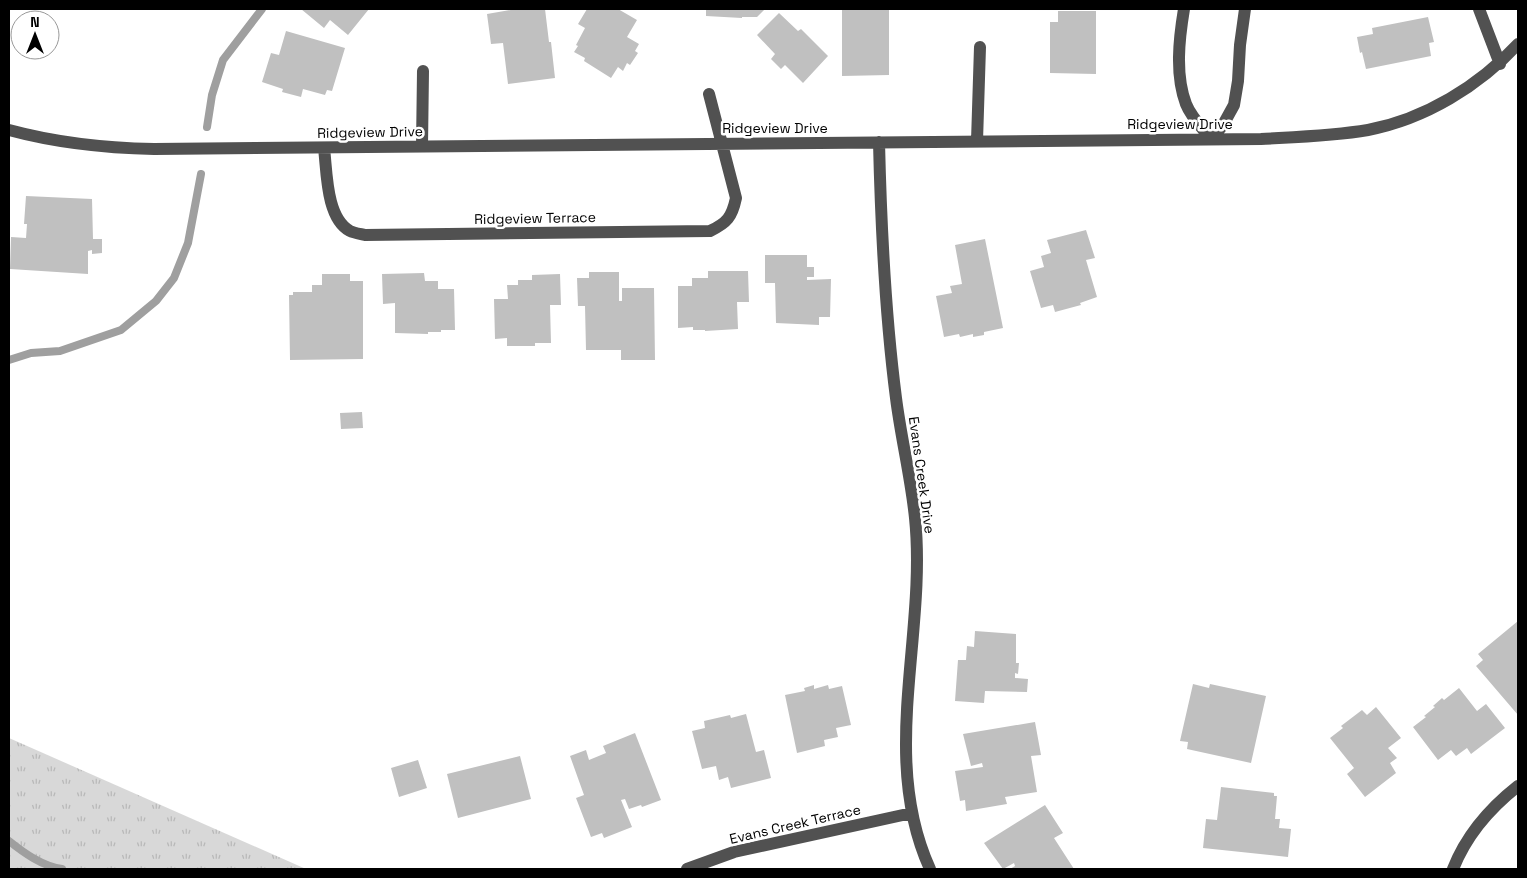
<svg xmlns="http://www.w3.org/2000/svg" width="1527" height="878" viewBox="0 0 1527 878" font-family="'Space Grotesk',sans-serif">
	<defs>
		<pattern id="grass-tufts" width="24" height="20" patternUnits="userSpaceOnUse" patternTransform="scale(1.25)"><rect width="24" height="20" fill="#d8d8d8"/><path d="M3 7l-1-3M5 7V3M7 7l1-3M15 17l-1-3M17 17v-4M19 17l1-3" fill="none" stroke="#b8b8b8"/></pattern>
	</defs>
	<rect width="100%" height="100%" fill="#fff"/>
	<path fill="url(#grass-tufts)" d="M9 738 306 869H9Z"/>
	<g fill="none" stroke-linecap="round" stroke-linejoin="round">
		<path stroke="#9f9f9f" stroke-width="8" d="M207 127 212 95 223 60 262 9
			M9 360 31 353 60 351 121 330 156 301 174 278 188 243 201 174
			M9 841C24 853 42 866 62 869"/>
	</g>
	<path fill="#c0c0c0" d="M301 9H369L348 35 330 20 324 28Z
		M516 9H545L549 42H551L555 78 508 84 503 43 491 44 487 14Z
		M587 9H618L637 20 627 37 639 44 635 51 638 53 630 65 627 63 623 71 618 67 611 78 584 61 585 58 574 52 578 46 576 45 585 28 578 24Z
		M706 9H765L757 17H742V18L706 16Z
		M842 9H889V75L842 76Z
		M1058 11H1096V74L1050 73V22H1058Z
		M779 13 798 31 801 29 828 56 803 83 785 65 781 69 771 59 775 54 757 35Z
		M1428 17 1434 42 1429 43 1431 56 1366 69 1362 52 1360 53 1357 37 1373 34 1372 28Z
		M286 31 345 48 332 91 327 90 325 95 303 89 301 97 282 92 283 89 262 82 271 53 279 55Z
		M26 196 92 199 93 239H102V253L92 254V250L88 251V274L10 269 11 237 26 238 27 224H24Z
		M1086 230 1095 258 1086 260 1097 297 1080 303 1081 305 1055 312 1053 305 1041 308 1030 271 1044 267 1041 256 1051 253 1047 240Z
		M985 239 1003 328 984 332V335L973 337V334L960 337 959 334 944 337 936 296 952 293 950 286 962 284 955 245Z
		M765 255H807V267H814V277H807V280L831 279 830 317H819V325L776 323 775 283H765Z
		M708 271H748L749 302H737L738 329 705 331V330H693V327L678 328V286H692V278H708Z
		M589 272H619V301H622V288H654L655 360H621V350H586L585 306H578L577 278H589Z
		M424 273 425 281H438V289H454L455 330H441V332H428V334L395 333V303L383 304 382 274Z
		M322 274H350V281H363V359L290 360 289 295H293V292H312V285H322Z
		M560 274 561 305H550L551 343H535V346H507V338L495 339 494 299H508L507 285H518V280H532V275Z
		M362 412 363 428 341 429 340 413Z
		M1518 621V715L1476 666 1483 660 1478 654Z
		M975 631 1016 634V663H1019L1018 674 1015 673V678L1028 679 1027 692 985 691 984 703 955 701 958 660H966L967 646 974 647Z
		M1193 684 1209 688 1210 684 1266 696 1251 763 1187 749 1188 742 1180 741Z
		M814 685V689L828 685 829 689 842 686 851 725 836 728 838 737 824 740 825 746 797 753 785 695 805 691 804 688Z
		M1459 688 1477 711 1486 704 1505 728 1471 754 1467 748 1456 756 1451 750 1438 760 1413 727 1426 717 1424 716 1435 707 1433 706 1442 698 1444 700Z
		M1376 707 1401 738 1388 748 1397 758 1390 763 1396 773 1365 797 1347 774 1354 768 1330 738 1343 728 1341 726 1362 710 1367 715Z
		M746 714 756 752 764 750 771 778 731 788 728 777 719 780 716 766 702 769 692 731 705 728 704 721 730 715 731 718Z
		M1035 722 1041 755 1031 756 1037 792 1005 797 1007 804 966 811 965 800 960 801 955 771 983 767 982 763 971 766 963 734Z
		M635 733 661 800 642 807 641 805 629 809 625 799 621 800 632 827 604 838 602 833 591 837 576 798 584 795 570 756 586 750 589 760 606 753 603 746Z
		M520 756 531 799 458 818 447 774Z
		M418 760 427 788 399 797 391 768Z
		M1221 787 1274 793V796H1277L1275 819H1280L1279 828 1291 829 1288 857 1203 848 1206 819 1217 820Z
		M1045 805 1063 833 1054 838 1074 869H1010L1015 866 1014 863 1003 869 984 843Z"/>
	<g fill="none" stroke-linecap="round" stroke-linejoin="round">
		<path stroke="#515151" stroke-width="12" d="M1184 9C1179 39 1175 75 1186 104 1191 117 1203 129 1211 139L1223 125 1234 105 1238 81 1240 45 1245 9
			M1479 9 1500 64
			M9 130C57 143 104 148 154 149L1261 139C1297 137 1333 136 1368 130 1425 119 1479 86 1518 44
			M977 141 980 47
			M879 142C881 228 885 313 896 398 901 438 911 478 915 518 927 635 879 757 930 869
			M422 146 423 71
			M324 148C327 172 326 218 350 231 354 233 361 234 365 235L710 231C727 223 732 217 736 198L709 94
			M687 869 734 852 912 813
			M1453 869C1466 836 1490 808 1518 786"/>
	</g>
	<g text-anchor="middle" stroke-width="5" stroke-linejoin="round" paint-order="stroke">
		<g font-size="14" fill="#000" stroke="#fff">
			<text x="1180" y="129">Ridgeview Drive</text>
			<text x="775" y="133">Ridgeview Drive</text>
			<text transform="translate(370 132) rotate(-1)" y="5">Ridgeview Drive</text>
			<text transform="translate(535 218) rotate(-1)" y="5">Ridgeview Terrace</text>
			<text transform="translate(922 475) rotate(82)" y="5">Evans Creek Drive</text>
			<text transform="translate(795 824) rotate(-13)" y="5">Evans Creek Terrace</text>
		</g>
	</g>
	<rect width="1527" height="878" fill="none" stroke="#000000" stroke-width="20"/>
	<g transform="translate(35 35)"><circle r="24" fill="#ffffff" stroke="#999999"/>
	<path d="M0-4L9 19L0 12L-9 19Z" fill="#000000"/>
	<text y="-8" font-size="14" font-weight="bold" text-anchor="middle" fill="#000000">N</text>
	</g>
</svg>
